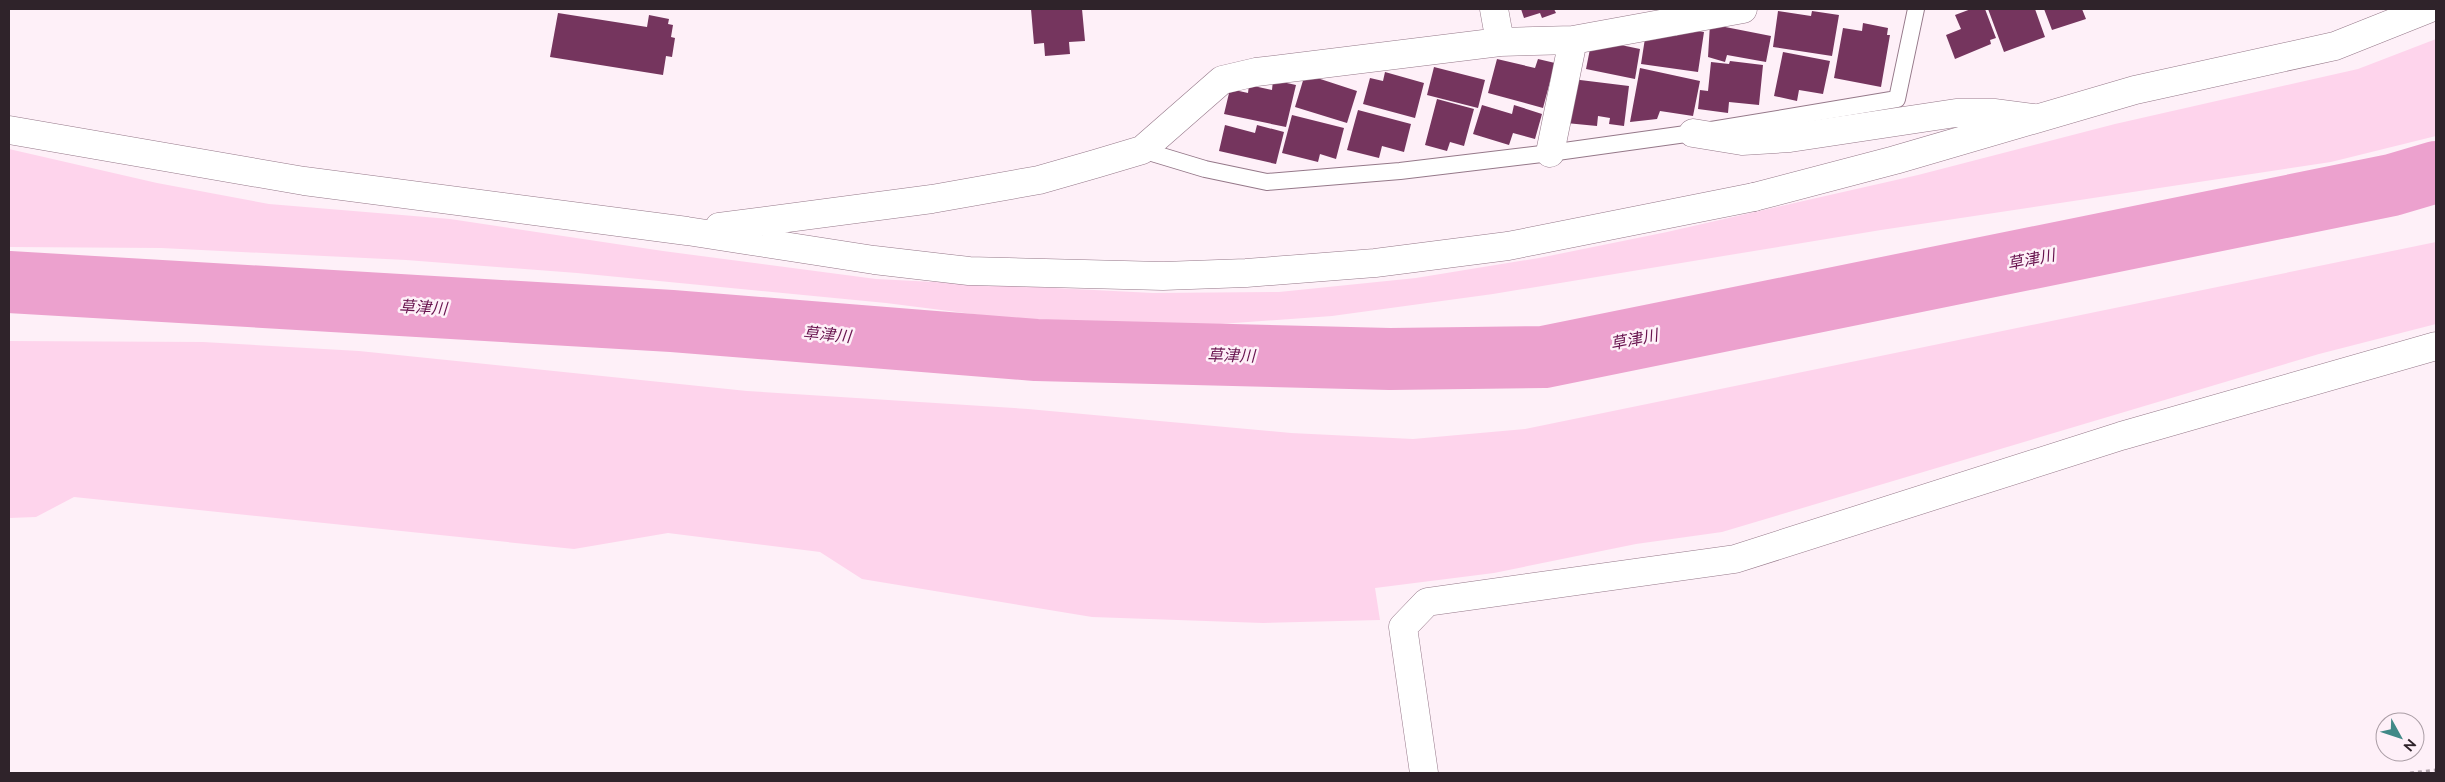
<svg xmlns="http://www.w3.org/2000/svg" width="2445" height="782" viewBox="0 0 2445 782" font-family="Raleway,'Noto Sans JP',sans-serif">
	<rect width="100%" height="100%" fill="#fef0f8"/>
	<path fill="#fed4ec" d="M2436 39V136L2331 162 1881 230 1493 294 1332 316 1179 327 1027 321 886 303 577 273 406 260 161 248 9 247V149L157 183 269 204 450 219 663 251 876 279 1153 293 1279 292 1416 278 1539 258 1667 232 1918 175 2115 124 2358 69Z
		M2436 242V324L2319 354 1722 532 1636 544 1494 573 1375 588 1380 620 1263 623 1092 617 862 579 820 552 668 533 574 549 74 497 36 517 9 518V341L203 342 359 351 747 391 1028 409 1291 433 1413 439 1525 429Z"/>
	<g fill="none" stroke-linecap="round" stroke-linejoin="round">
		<path stroke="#eca1ce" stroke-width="62" d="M9 282 672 321 1036 350 1390 359 1544 357 2392 185 2436 172"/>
	</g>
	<path fill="#75355e" d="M1031 9H1082L1085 41 1069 42 1070 54 1045 56 1044 43 1034 44Z
		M1521 9H1554L1556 13 1542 18 1540 13 1524 18Z
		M1971 9H1985L1996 38 1990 40 1991 44 1955 59 1946 35 1961 29 1955 15Z
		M1988 9H2035L2045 37 2004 52Z
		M2044 9H2082L2086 19 2052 30Z
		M1778 11 1811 16 1812 11 1839 15 1832 56 1773 47Z
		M558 13 647 27 649 15 669 19 668 24 673 25 671 37 675 38 672 57 666 56 663 75 550 57Z
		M1863 23 1888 28 1887 35H1890L1881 87 1834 78 1843 28 1862 31Z
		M1710 24 1771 36 1766 62 1727 55 1725 62 1708 57Z
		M1678 28 1704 32 1698 72 1641 64 1646 32 1677 36Z
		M1592 39 1640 49 1635 79 1586 69Z
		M1783 52 1830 61 1823 94 1799 90 1797 101 1774 96Z
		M1497 59 1535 68 1538 59 1555 63 1543 108 1488 93Z
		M1730 61 1763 65 1759 105 1729 102 1728 113 1698 109 1700 90 1708 91 1711 62 1729 64Z
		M1434 67 1485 80 1478 108 1427 95Z
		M1640 68 1700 81 1693 116 1660 111 1657 119 1630 122Z
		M1385 72 1424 83 1415 118 1363 104 1370 78 1383 81Z
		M1305 74 1357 91 1347 123 1295 107Z
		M1572 79 1629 86 1624 126 1609 124 1610 118 1598 116 1597 126 1566 123Z
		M1273 80 1296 85 1286 127 1224 114 1230 89 1248 93 1249 85 1272 90Z
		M1437 99 1474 109 1464 146 1450 142 1447 151 1425 145Z
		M1482 105 1512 114 1514 105 1542 114 1535 139 1513 133 1509 145 1473 134Z
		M1358 110 1411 124 1404 152 1382 146 1379 158 1347 150Z
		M1292 115 1344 128 1336 159 1320 154 1318 162 1282 153Z
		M1225 125 1255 133 1257 125 1284 132 1276 164 1219 151Z"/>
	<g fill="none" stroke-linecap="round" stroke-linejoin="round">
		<g stroke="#957889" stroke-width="18">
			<path id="service" d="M1142 150 1205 169 1267 182 1400 171 1550 153 1693 133 1897 99 1916 9"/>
		</g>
		<g stroke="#957889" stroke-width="29">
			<path id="minor" d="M1494 9 1500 42
				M9 130 304 181 687 231 874 260 969 271 1163 276 1246 273 1375 263 1508 246 1754 197
				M1693 133 1742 141 1790 138 1956 113H1994L2033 118
				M1550 153 1573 40
				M719 227 932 199 1039 180 1095 164 1142 150 1222 80 1256 72 1500 42 1573 40 1743 9
				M1424 773 1403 627 1427 602 1735 559 2121 436 2436 346"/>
		</g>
		<g stroke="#957889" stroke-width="29">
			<path id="tertiary" d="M1754 197 1895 160 2135 90 2335 46 2428 9"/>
		</g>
		<path stroke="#b1a4ac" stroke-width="3" stroke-dasharray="4 4" stroke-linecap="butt" d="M2410 773 2436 770"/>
		<use href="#service" stroke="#fff" stroke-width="16"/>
		<use href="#minor" stroke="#fff" stroke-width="28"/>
		<use href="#tertiary" stroke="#fff" stroke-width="28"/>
	</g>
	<g text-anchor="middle" stroke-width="5" stroke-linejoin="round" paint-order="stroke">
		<g font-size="16" font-style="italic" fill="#68134e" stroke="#fef0f8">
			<text transform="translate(2031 259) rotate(-11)" y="6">草津川</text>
			<text transform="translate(423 307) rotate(3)" y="6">草津川</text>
			<text transform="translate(827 334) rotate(5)" y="6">草津川</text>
			<text transform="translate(1634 339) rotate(-11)" y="6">草津川</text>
			<text transform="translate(1231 355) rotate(1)" y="6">草津川</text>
		</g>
	</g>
	<rect width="2445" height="782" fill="none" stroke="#2f232a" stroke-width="20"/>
	<g transform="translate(2400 737) rotate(130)"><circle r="24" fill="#fef0f8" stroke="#ab9ea6"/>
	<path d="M0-4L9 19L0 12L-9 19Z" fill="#418987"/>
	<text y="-8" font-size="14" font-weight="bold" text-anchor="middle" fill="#2f232a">N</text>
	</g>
</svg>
